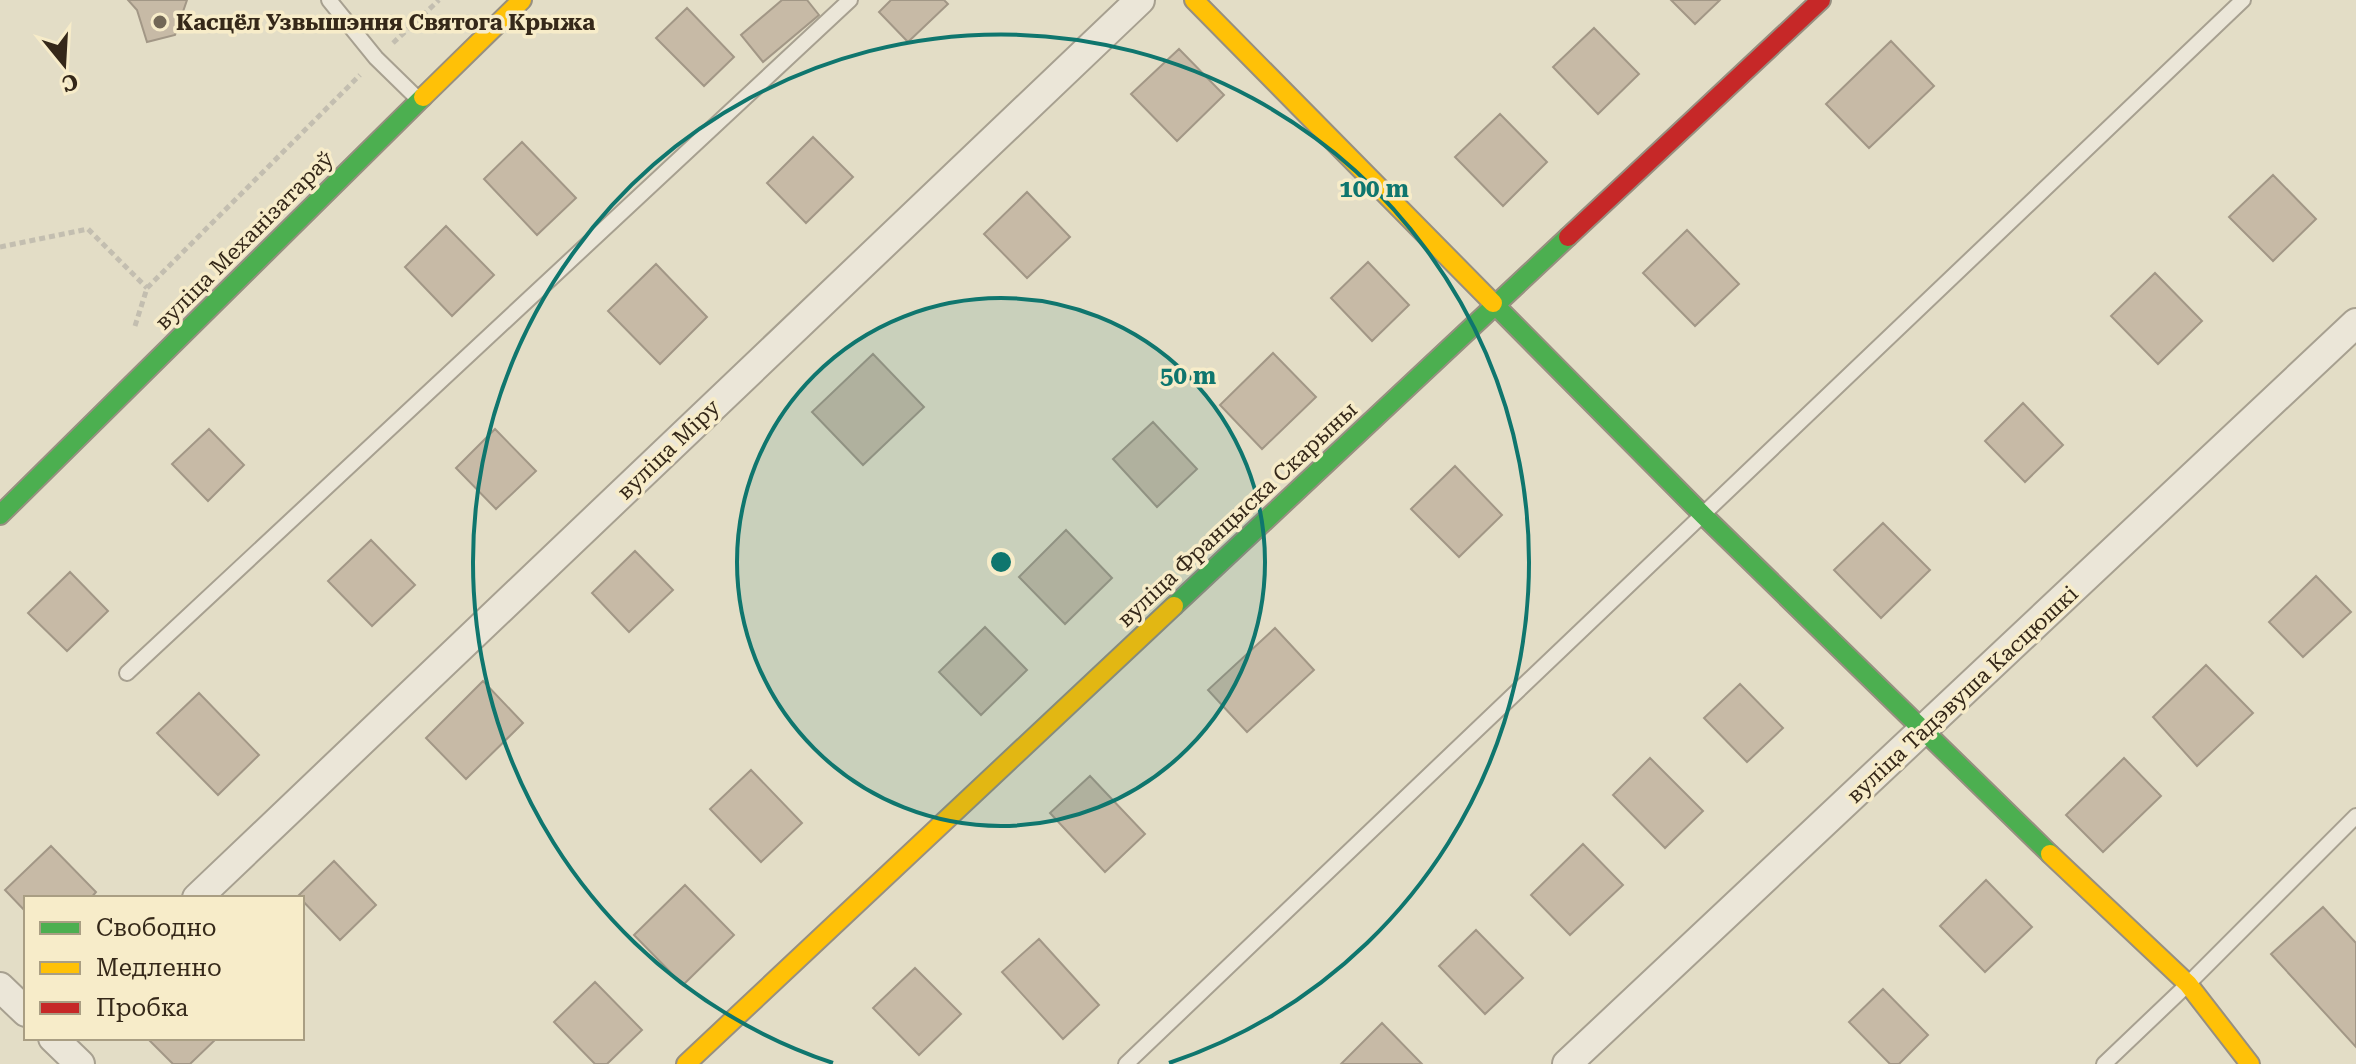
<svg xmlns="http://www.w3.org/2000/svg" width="2356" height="1064" viewBox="0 0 2356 1064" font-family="'Roboto Serif',serif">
	<rect width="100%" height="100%" fill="#e3ddc6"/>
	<path fill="#c7baa6" stroke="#a29786" stroke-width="2" d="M128 0H187L175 35 147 42 137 10Z
		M782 0H807L819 15 763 62 741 35Z
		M891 0H944L948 4 908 42 879 12Z
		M1671 0H1720L1695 24Z
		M687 8 734 57 704 86 656 38Z
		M1594 28 1639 74 1598 114 1553 67Z
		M1891 41 1934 86 1869 148 1826 104Z
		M1179 49 1224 95 1177 141 1131 94Z
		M1500 114 1547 162 1503 206 1455 157Z
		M813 137 853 177 806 223 767 183Z
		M522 142 576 198 537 235 484 179Z
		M2273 175 2316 219 2273 261 2229 217Z
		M1027 192 1070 237 1027 278 984 234Z
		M446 226 494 275 452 316 405 267Z
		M1687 230 1739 284 1695 326 1643 273Z
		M1368 262 1409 305 1372 341 1331 298Z
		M656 264 707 317 660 364 608 311Z
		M2155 273 2202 321 2158 364 2111 316Z
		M1273 353 1316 397 1262 449 1220 405Z
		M873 354 924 407 863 465 812 412Z
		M2023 403 2063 445 2025 482 1985 441Z
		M1153 422 1197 469 1157 507 1113 459Z
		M209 429 244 465 208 501 172 464Z
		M495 429 536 471 496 509 456 468Z
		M1455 466 1502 515 1459 557 1411 509Z
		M1883 523 1930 570 1881 618 1834 570Z
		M1066 530 1112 578 1065 624 1019 577Z
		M371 540 415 585 372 626 328 581Z
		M635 551 673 590 629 632 592 593Z
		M70 572 108 611 67 651 28 613Z
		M2316 576 2351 612 2303 657 2269 622Z
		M985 627 1027 670 981 715 939 672Z
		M1275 628 1314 670 1247 732 1208 690Z
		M2206 665 2253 713 2197 766 2153 717Z
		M483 681 523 723 466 779 426 738Z
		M1740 684 1783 728 1747 762 1704 718Z
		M199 693 259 755 218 795 157 733Z
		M1650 758 1703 811 1665 848 1613 795Z
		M2124 758 2161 796 2103 852 2066 815Z
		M751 770 802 823 761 862 710 809Z
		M1090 776 1145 834 1105 872 1050 813Z
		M1583 844 1623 885 1570 935 1531 895Z
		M51 846 96 892 91 898H26V912L5 890Z
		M334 861 376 905 340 940 298 896Z
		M1986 880 2032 927 1985 972 1940 926Z
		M685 885 734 935 683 985 634 935Z
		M2323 907 2356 943V1047L2271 954Z
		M1476 930 1523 978 1485 1014 1439 966Z
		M1039 939 1099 1005 1063 1039 1002 972Z
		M915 968 961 1014 919 1055 873 1008Z
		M595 982 642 1030 607 1064H595L554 1022Z
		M1883 989 1928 1035 1899 1064H1890L1849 1022Z
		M1382 1023 1422 1064H1341Z
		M147 1038H217L190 1064H173Z"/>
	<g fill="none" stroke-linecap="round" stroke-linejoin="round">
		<g stroke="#a7a090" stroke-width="18">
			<path id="lane" d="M329 0 376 58 419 100
				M127 673 850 0
				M1126 1064 2243 0
				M2104 1064 2188 984 2356 816"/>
		</g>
		<g stroke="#a7a090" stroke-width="32">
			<path id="street" d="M197 898 1140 0
				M0 987 26 1012
				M53 1038 80 1064
				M1567 1064 2356 323"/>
		</g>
		<g stroke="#978f80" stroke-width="22">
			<path id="fast" d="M1493 303 1703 515 2050 854
				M0 515 423 97
				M1174 606 1568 237"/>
		</g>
		<g stroke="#978f80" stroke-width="22">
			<path id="slow" d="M1194 0 1493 303
				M423 97 522 0
				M2050 854 2188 984 2250 1064
				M686 1064 1174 606"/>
		</g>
		<g stroke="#978f80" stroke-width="22">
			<path id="jam" d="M1568 237 1821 0"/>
		</g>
		<path stroke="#c3beb0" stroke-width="5" stroke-dasharray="6 4" stroke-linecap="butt" d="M393 43 439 0
			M0 247 88 229 147 288
			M135 326 147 288 360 75"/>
		<use href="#lane" stroke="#ebe6d8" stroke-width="14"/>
		<use href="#street" stroke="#ebe6d8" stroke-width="28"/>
		<use href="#fast" stroke="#4caf50" stroke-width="18"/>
		<use href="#slow" stroke="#ffc107" stroke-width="18"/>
		<use href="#jam" stroke="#c62828" stroke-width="18"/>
	</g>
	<circle cx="1001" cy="562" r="264" fill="#0f766e" fill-opacity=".12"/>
	<g fill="none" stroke="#0f766e" stroke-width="4">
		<circle cx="1001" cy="562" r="264"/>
		<path d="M833 1063A528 528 0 1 1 1169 1063"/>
	</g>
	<circle fill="#726756" stroke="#f7ecc9" stroke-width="3" cx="160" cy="22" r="8"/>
	<g text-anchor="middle" stroke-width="7" stroke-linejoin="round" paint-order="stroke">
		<g font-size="22" font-weight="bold" fill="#352819" stroke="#f7ecc9" text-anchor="start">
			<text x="176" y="30">Касцёл Узвышэння Святога Крыжа</text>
		</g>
		<g font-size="22" fill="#352819" stroke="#f7ecc9">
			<text transform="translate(244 240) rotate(-45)" y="8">вуліца Механізатараў</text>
			<text transform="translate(668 449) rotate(-44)" y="8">вуліца Міру</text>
			<text transform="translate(1237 514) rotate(-43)" y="8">вуліца Францыска Скарыны</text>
			<text transform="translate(1962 694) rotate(-43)" y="8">вуліца Тадэвуша Касцюшкі</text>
		</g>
	</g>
	<circle cx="1001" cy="562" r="12" fill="#0f766e" stroke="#f7ecc9" stroke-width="4"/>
	<g font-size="24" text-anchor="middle" font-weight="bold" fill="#0f766e" stroke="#f7ecc9" stroke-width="7" stroke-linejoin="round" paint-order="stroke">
		<text x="1374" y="197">100 m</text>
		<text x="1188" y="384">50 m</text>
	</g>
	<rect x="24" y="896" width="280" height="144" fill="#f7ecc9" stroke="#a99e83" stroke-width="2"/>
	<rect x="40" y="922" width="40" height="12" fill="#4caf50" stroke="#a99e83" stroke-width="2"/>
	<text x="96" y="936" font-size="24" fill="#352819">Свободно</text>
	<rect x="40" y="962" width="40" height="12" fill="#ffc107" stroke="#a99e83" stroke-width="2"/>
	<text x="96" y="976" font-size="24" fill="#352819">Медленно</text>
	<rect x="40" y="1002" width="40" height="12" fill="#c62828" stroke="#a99e83" stroke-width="2"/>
	<text x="96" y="1016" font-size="24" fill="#352819">Пробка</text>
	<g transform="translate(64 64) rotate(162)" stroke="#f7ecc9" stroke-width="6" paint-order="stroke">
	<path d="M0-6L14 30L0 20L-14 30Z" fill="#352819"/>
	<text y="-12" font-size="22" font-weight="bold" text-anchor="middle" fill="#352819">С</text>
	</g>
</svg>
